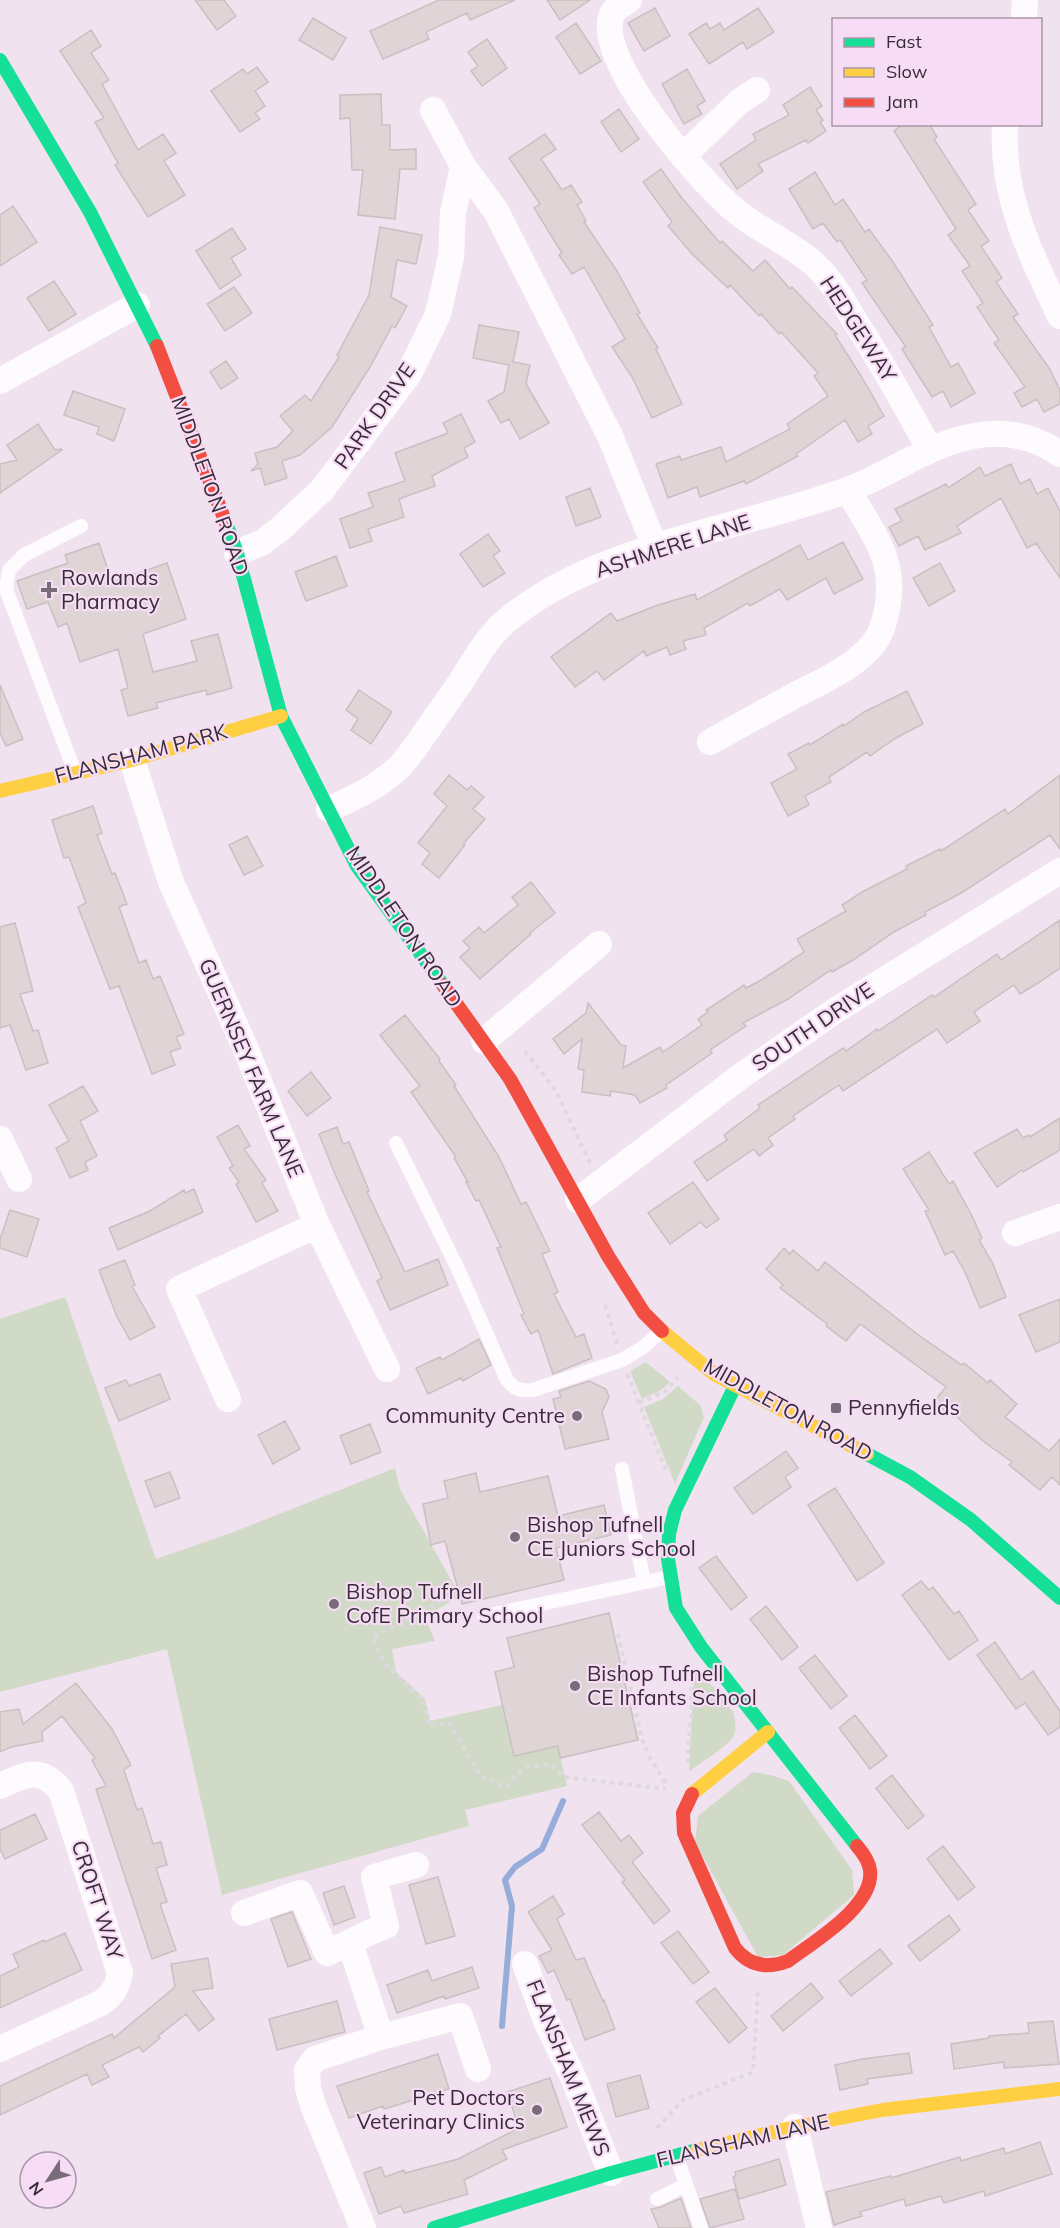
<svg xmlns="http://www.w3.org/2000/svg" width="1060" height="2228" viewBox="0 0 1060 2228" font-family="Mulish,sans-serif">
	<rect width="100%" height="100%" fill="#f1e2f0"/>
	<path fill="#d0dac6" d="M65 1297 156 1559 231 1533 395 1468 400 1489 460 1596 425 1617 435 1641 392 1649 396 1672 425 1699 430 1721 502 1705 514 1756 558 1746 567 1786 465 1810 469 1826 222 1895 167 1649 0 1692V1319Z
		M646 1362 670 1382 661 1390 642 1399 630 1371Z
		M678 1386 700 1405 704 1417 675 1484 644 1407 663 1399Z
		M697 1667 733 1712C735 1719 737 1728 734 1735 728 1747 700 1763 689 1771L694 1673Z
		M753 1772 771 1775 789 1781 852 1870 854 1895 783 1955 758 1957 695 1842 698 1816Z"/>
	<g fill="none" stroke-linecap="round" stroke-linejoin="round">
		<path stroke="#96acd9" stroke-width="6" d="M502 2026 512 1906 505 1880 515 1867 542 1849 563 1801"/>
	</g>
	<path fill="#dfd4d6" stroke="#cabfc1" stroke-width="1.5" d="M195 0H224L236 16 217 30Z
		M439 0H515L470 20 467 13 426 32 429 39 383 59 370 31Z
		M547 0H590L560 20Z
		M655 8 670 36 644 51 628 23Z
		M758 8 774 32 747 49 743 42 709 64 689 34 706 23 710 29 720 23 724 30Z
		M313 18 346 38 333 60 299 40Z
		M576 23 601 61 580 74 556 37Z
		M91 30 101 46 91 53 109 80 102 84 138 150 163 134 176 153 164 161 185 195 148 217 115 165 118 163 95 122 104 118 60 51Z
		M487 39 507 68 482 86 471 71 478 66 468 52Z
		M257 67 268 82 255 91 265 106 255 113 260 119 240 132 211 91 243 69 247 74Z
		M687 69 705 101 697 106 702 114 684 124 662 84Z
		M810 87 822 106 816 110 823 120 820 122 826 131 808 143 806 140 758 164 763 171 737 189 720 164 756 140 753 134 789 115 783 105Z
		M381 94 382 125H390V150L416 149V169H400L395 219 358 215 363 170H352L350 118 340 119V95Z
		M619 109 639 139 621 152 601 122Z
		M903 124H929L937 137 934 139 976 204 968 210 989 241 981 246 1002 278 996 282 1018 314 1013 317 1049 368 1060 390V404L1044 412 1037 399 1022 407 1014 393 1025 387 994 343 999 340 977 307 983 303 962 271 970 266 948 235 956 229 894 131Z
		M545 134 556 149 541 159 562 190 571 185 582 202 577 205 586 221 584 222 617 271 640 313 637 314 658 348 656 349 682 404 652 418 632 377 612 347 625 339 584 267 572 274 559 255 562 253 534 208 540 204 509 158Z
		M661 169 681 197 720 243 722 241 753 271 765 260 790 289 792 287 837 334 835 335 861 376 884 416 868 426 872 434 858 442 845 420 796 454 798 456 746 484 744 481 700 497 697 487 668 498 656 464 680 456 681 460 721 447 726 462 790 429 787 424 828 396 814 376 818 373 781 332 779 334 761 314 759 316 730 285 728 288 693 255 668 226 672 222 643 182Z
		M815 172 835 205 843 199 865 232 869 229 893 262 933 325 929 327 951 367 958 363 975 393 951 407 943 391 932 397 902 349 906 347 862 283 867 280 840 240 837 242 823 223 813 229 789 189Z
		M13 206 37 242 0 266V215Z
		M380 227 422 235 416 264 397 260 391 297 407 306 395 328 392 326 370 367 332 427 300 455 282 461 287 478 265 485 260 468 251 471 258 464 255 453 277 447 293 431 280 416 305 395 311 401 339 357 337 355 369 295Z
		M232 228 246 249 231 258 241 275 220 289 196 251Z
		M54 281 76 314 49 331 27 298Z
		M234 287 252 313 225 331 207 304Z
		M479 325 519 332 513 362 530 365 526 384 549 423 520 439 509 419 501 423 488 401 504 392 509 365 473 358Z
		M226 361 238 378 221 389 210 372Z
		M73 391 125 409 114 441 97 434 99 427 64 415Z
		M461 414 475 442 464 448 468 457 432 476 435 486 399 499 404 517 368 529 372 541 350 548 340 519 373 507 368 493 405 481 395 453 448 433 443 423Z
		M38 424 55 450 61 449 62 450 0 493V464L17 460 7 445Z
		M1011 464 1020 484 1030 479 1037 494 1048 488 1060 511V578L1036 543 1027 548 1001 498 957 526 961 533 925 550 918 536 899 546 889 527 902 521 895 509 946 484 948 488 980 467 985 476Z
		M590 488 601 517 576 526 566 497Z
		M488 534 500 551 493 556 505 573 483 587 460 554Z
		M843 542 863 579 834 594 826 578 787 600 780 589 750 606 748 603 704 628 706 635 683 641 686 649 670 655 667 647 646 656 644 651 604 680 597 671 575 687 551 657 611 613 617 621 658 605 695 594 697 600 800 545 808 560Z
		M99 543 112 582 167 563 186 619 143 634 153 672 197 661 191 641 218 634 232 688 207 695 206 690 156 703 158 708 128 716 121 690 128 688 118 649 80 662 67 623 58 627 48 602 27 609 17 581 68 563 65 555Z
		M336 556 347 586 306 601 295 572Z
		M940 563 955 591 929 606 913 578Z
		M0 685 23 739 6 746 0 733Z
		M359 690 392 712 371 744 351 730 358 719 346 710Z
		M907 691 923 724 896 738 870 756 867 752 829 777 831 782 805 796 809 805 788 816 771 783 797 769 788 754 809 743 810 745 843 724 844 726 864 712Z
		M449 775 467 790 471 786 484 797 473 809 485 819 463 844 465 845 439 878 422 864 430 853 418 843 447 806 434 794Z
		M1060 775V849L1050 835 963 892 925 912 926 915 894 932 853 960 832 972 831 970 788 999 743 1023 746 1026 710 1050 712 1053 666 1085 667 1088 640 1103 635 1095 611 1091 610 1096 582 1092 584 1070 578 1069 582 1039 564 1054 553 1039 586 1013 588 1003 621 1045 626 1046 623 1068 660 1047 663 1052 702 1025 698 1019 708 1012 706 1010 744 985 746 988 763 979 804 952 797 939 846 911 842 905 862 892 907 869 906 866 940 849 941 851 1005 809 1008 814Z
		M93 806 102 833 97 835 112 874 115 873 127 904 119 907 139 963 146 960 153 979 160 976 184 1034 176 1037 181 1048 170 1052 175 1065 152 1074 119 986 110 989 78 907 86 903 69 857 64 858 52 820Z
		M247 836 263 866 244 875 229 845Z
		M531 882 555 913 530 933 531 934 480 979 460 957 470 948 463 941 479 927 484 933 518 905 512 897Z
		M1060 920V968L1038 983 1020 994 1014 985 974 1012 980 1021 947 1043 937 1029 843 1091 839 1085 793 1116 795 1119 768 1138 773 1145 759 1156 754 1149 707 1181 694 1162 727 1140 724 1135 760 1108 758 1105 843 1048 846 1051 877 1029 878 1031 932 995 934 997 997 954 1001 960Z
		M15 923 33 991 20 994 33 1031 38 1030 48 1063 26 1070 10 1025 0 1028V927Z
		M405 1015 440 1059 439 1061 456 1085 454 1086 499 1157 521 1204 526 1202 550 1251 542 1254 558 1292 554 1294 576 1337 584 1334 592 1358 553 1374 538 1330 531 1334 521 1315 524 1314 497 1248 501 1247 479 1200 476 1201 466 1182H468L454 1158 456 1157 411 1092 420 1086 380 1035Z
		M311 1072 331 1098 307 1116 288 1091Z
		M83 1086 98 1111 80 1121 97 1156 85 1162 88 1170 70 1178 56 1148 69 1141 49 1105Z
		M1060 1118V1150L1023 1172 1022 1170 997 1187 974 1153 1017 1129 1023 1138 1029 1135 1030 1137Z
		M238 1125 250 1146 244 1149 266 1180 262 1183 278 1211 256 1222 236 1184 239 1182 229 1168 233 1166 217 1137Z
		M337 1127 343 1144 349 1142 369 1191 367 1192 405 1272 438 1259 448 1285 390 1310 377 1281 382 1278 335 1174 319 1134Z
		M929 1152 949 1184 953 1181 971 1214 982 1238 979 1240 992 1262 1006 1297 980 1308 965 1272 953 1251 945 1255 925 1211 929 1210 903 1169Z
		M693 1182 719 1219 706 1228 701 1222 670 1244 648 1213Z
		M194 1189 203 1212 118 1250 109 1228 150 1211 184 1190 185 1193Z
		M10 1210 39 1219 27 1257 0 1248V1239Z
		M784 1248 790 1254 793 1250 818 1271 825 1262 917 1334 962 1365 964 1363 988 1383 990 1380 1017 1404 1005 1417 1049 1451 1060 1439V1485L1052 1477 1040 1490 1009 1465 1012 1462 983 1441 955 1415 953 1417 934 1402 946 1387 860 1324 846 1341 826 1326 827 1324 780 1288 783 1285 766 1269Z
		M125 1260 135 1285 132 1286 155 1327 130 1340 117 1317 99 1270Z
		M1060 1299V1342L1036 1352 1019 1315Z
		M479 1339 491 1365 463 1381 461 1378 428 1394 416 1368 440 1357 442 1360Z
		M160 1374 170 1399 119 1421 105 1388 126 1380 129 1386Z
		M589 1381 606 1389 609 1397 602 1412 609 1439 565 1449 553 1399 561 1397 559 1391Z
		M285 1421 300 1449 273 1464 258 1435Z
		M370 1424 381 1452 351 1464 340 1436Z
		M786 1451 798 1468 785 1477 791 1487 753 1514 734 1488Z
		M170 1472 180 1498 155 1507 145 1481Z
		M476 1473 480 1492 548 1476 558 1516 604 1505 611 1535 556 1548 564 1580 462 1604 445 1541 431 1545 423 1504 448 1498 444 1481Z
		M835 1488 884 1563 857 1581 808 1505Z
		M716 1556 747 1597 731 1610 699 1568Z
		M921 1581 929 1590 933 1587 954 1614 959 1611 978 1640 949 1660 902 1595Z
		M766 1606 798 1647 782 1660 750 1619Z
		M609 1613 638 1740 560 1758 558 1746 514 1756 495 1672 514 1667 507 1638Z
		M995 1642 1021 1680 1033 1671 1060 1711V1727L1048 1735 1025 1703 1016 1709 977 1655Z
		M815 1655 847 1696 831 1709 799 1668Z
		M76 1683 112 1729 131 1765 124 1770 137 1810 142 1808 153 1844 161 1842 167 1865 156 1868 167 1902 160 1904 176 1950 152 1959 96 1789 106 1786 92 1760 95 1758 62 1716 42 1732 43 1741 11 1747 0 1752V1712L19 1709 23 1724Z
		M855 1715 887 1756 870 1769 839 1728Z
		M892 1775 924 1816 908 1829 876 1788Z
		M599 1812 621 1841 629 1835 643 1853 632 1862 670 1911 654 1924 622 1882 625 1880 582 1825Z
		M35 1814 47 1839 5 1859 0 1849V1830Z
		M943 1846 975 1887 958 1900 927 1859Z
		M438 1877 455 1936 426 1944 409 1885Z
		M344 1886 355 1917 334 1925 323 1893Z
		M553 1896 564 1914 557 1919 576 1960 584 1958 603 2001 604 2000 615 2029 585 2040 570 1999 567 2000 554 1970 548 1973 539 1956 552 1950 528 1912Z
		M292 1912 311 1959 288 1967 271 1919Z
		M949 1915 960 1930 920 1961 908 1946Z
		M678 1931 709 1972 693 1984 661 1943Z
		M65 1933 82 1970 0 2008V1976L19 1967 13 1954 44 1940 45 1942Z
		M880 1949 892 1964 851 1996 839 1981Z
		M208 1958 213 1988 193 1991 214 2019 199 2031 186 2014 158 2036 160 2038 143 2052 139 2047 102 2065 109 2077 92 2085 87 2074 0 2115V2086L112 2034 114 2038 175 1987 171 1964Z
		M472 1967 479 1988 445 1999 444 1996 397 2013 387 1985 428 1970 432 1981Z
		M811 1983 823 1998 783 2031 771 2016Z
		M715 1988 747 2028 729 2043 696 2002Z
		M337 2001 345 2032 277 2050 269 2019Z
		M1053 2021 1059 2064 1004 2068V2062L954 2069 951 2044 989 2038V2036L1029 2033 1028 2023Z
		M909 2053 912 2073 867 2079 868 2084 840 2090 835 2065 862 2059Z
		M438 2054 449 2089 384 2109 383 2106 349 2118 337 2086Z
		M640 2075 649 2108 616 2117 607 2084Z
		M550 2078 567 2127 502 2150 507 2159 464 2180 468 2194 404 2213 401 2206 379 2214 364 2173 381 2167 385 2177 404 2170 405 2173 458 2159 519 2128 507 2092Z
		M1040 2142 1052 2174 985 2196 984 2191 944 2203 941 2196 906 2206 904 2199 860 2212 862 2216 834 2225 826 2192 891 2176V2178L960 2157 961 2161 1004 2148 1005 2154Z
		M779 2159 786 2185 739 2199 733 2177 736 2176 735 2172Z
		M735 2189 744 2219 710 2228 700 2199Z
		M681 2198 691 2228H659L651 2209 661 2207Z"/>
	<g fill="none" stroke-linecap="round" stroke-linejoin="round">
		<path stroke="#dddadd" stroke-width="4" stroke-dasharray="4.5 4.5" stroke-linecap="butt" d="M525 1051 556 1091 590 1163
			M605 1305 617 1344
			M627 1374 666 1470
			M639 1403 666 1391 678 1377
			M450 1597 372 1638 384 1663 423 1701 429 1726 449 1723 481 1776 506 1787 524 1768 550 1764 564 1777 666 1789
			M618 1634 642 1739 649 1756 666 1784
			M687 1763 691 1715V1677
			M657 2128 683 2100 753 2072 758 1990"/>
		<path stroke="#fdfbfd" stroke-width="14" d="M75 772 6 589 9 570 24 555 81 526
			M396 1143 458 1269 507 1380C515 1390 521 1391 533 1390L622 1360 642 1348 662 1331
			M622 1469 644 1582
			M484 1616 670 1577
			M676 2155 701 2228
			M657 2199 686 2185"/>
		<path stroke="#fdfbfd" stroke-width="26" d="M629 0C625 3 617 7 614 11 586 53 704 186 737 212 764 234 798 246 822 272 835 286 845 304 855 321 882 363 906 406 930 450
			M1024 20 1025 0
			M433 110 463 166 496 211 610 436 655 547
			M1005 124C1001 197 1030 252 1060 316
			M683 156 740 101 757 90
			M0 381 137 305
			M237 553 263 542 280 529 322 490 409 374 438 314 451 257 453 213 463 166
			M710 742C737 727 764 712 790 698 818 683 864 664 879 635 888 616 892 588 887 567 881 540 861 514 848 490
			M132 760 171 882 245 1047 317 1225 387 1369
			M329 809C354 798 378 787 398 768 408 759 416 746 423 736 436 717 449 699 462 680 475 659 487 638 505 622 591 547 739 529 845 491 889 475 928 444 974 436 1005 430 1034 436 1060 454
			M484 1041 599 944
			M0 1139 19 1179
			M578 1200 741 1076 836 1010 1060 871
			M1015 1233 1060 1217
			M228 1399 179 1289 317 1225
			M0 1786C26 1774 41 1766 61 1791L120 1973C117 1988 113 1994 101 2003L0 2049
			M244 1913 300 1893 327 1953C348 1944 365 1933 386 1926L374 1877 416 1865
			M350 1943 381 2037
			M525 1964 546 2021 574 2079 611 2173
			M795 2127 819 2228
			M363 2228 313 2105 308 2088 307 2070 315 2059 381 2037 460 2016 478 2069"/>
		<path stroke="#16e098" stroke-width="14" d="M0 60 90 212 157 346
			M226 523 237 553 281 716 357 866 443 985
			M735 1386 675 1510 669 1534 668 1559 676 1608 701 1647 857 1846
			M867 1454 910 1477 971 1520 1060 1598
			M434 2228 611 2173 697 2150"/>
		<path stroke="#ffcf43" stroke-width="14" d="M0 791 132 760 281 716
			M662 1331 714 1374 867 1454
			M692 1794 768 1732
			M697 2150 795 2127 882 2110 1060 2089"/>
		<path stroke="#f24e42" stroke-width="14" d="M157 346 226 523
			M443 985 510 1079 608 1256 644 1313 662 1331
			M692 1794 683 1813 684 1833 735 1948C749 1966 767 1969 788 1961 813 1942 875 1906 870 1870 869 1861 863 1853 857 1846"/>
	</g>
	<g fill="#786c78" stroke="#f7dcf5" stroke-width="2">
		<path d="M46 581h6v6h6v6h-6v6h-6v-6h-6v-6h6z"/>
		<rect x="830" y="1402" width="12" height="12" rx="3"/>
		<circle cx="577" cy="1416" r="6"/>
		<circle cx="515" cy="1537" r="6"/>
		<circle cx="334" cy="1604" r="6"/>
		<circle cx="575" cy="1686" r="6"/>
		<circle cx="537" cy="2110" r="6"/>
	</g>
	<g text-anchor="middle" stroke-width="4.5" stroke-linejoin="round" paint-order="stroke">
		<g font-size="21" fill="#372d37" stroke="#f7dcf5">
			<text transform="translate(858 329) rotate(57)" y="7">HEDGEWAY</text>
			<text transform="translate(375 416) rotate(-55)" y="7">PARK DRIVE</text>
			<text transform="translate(210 486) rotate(70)" y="7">MIDDLETON ROAD</text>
			<text transform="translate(673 546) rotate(-18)" y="7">ASHMERE LANE</text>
			<text transform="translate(141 754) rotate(-15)" y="7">FLANSHAM PARK</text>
			<text transform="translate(404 927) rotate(56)" y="7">MIDDLETON ROAD</text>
			<text transform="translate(813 1027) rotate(-34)" y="7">SOUTH DRIVE</text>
			<text transform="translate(251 1068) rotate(67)" y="7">GUERNSEY FARM LANE</text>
			<text transform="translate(788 1410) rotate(29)" y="7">MIDDLETON ROAD</text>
			<text transform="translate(97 1900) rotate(72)" y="7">CROFT WAY</text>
			<text transform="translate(568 2068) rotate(68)" y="7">FLANSHAM MEWS</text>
			<text transform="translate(743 2141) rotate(-13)" y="7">FLANSHAM LANE</text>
		</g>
		<g font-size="21" fill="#372d37" stroke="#f7dcf5" text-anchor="start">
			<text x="61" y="585">Rowlands<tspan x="61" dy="24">Pharmacy</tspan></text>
			<text x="848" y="1415">Pennyfields</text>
			<text x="565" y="1423" text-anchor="end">Community Centre</text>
			<text x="527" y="1532">Bishop Tufnell<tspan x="527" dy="24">CE Juniors School</tspan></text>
			<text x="346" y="1599">Bishop Tufnell<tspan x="346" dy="24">CofE Primary School</tspan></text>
			<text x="587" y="1681">Bishop Tufnell<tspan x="587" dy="24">CE Infants School</tspan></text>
			<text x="525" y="2105" text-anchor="end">Pet Doctors<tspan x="525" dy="24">Veterinary Clinics</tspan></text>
		</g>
	</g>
	<rect x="832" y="18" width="210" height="108" fill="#f7dcf5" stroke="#aa96a9" stroke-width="1.5"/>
	<rect x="844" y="38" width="30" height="9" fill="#16e098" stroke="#aa96a9" stroke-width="1.5"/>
	<text x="886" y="48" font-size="18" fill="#372d37">Fast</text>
	<rect x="844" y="68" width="30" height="9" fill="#ffcf43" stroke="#aa96a9" stroke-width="1.5"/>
	<text x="886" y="78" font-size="18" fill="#372d37">Slow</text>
	<rect x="844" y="98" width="30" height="9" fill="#f24e42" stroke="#aa96a9" stroke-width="1.5"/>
	<text x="886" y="108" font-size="18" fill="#372d37">Jam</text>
	<g transform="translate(48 2180) rotate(234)"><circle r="28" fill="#f7dcf5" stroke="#aa96a9" stroke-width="1.5"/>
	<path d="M0-4.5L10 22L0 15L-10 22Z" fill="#786c78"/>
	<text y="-9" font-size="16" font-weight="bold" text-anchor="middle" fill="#372d37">N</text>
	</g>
</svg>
